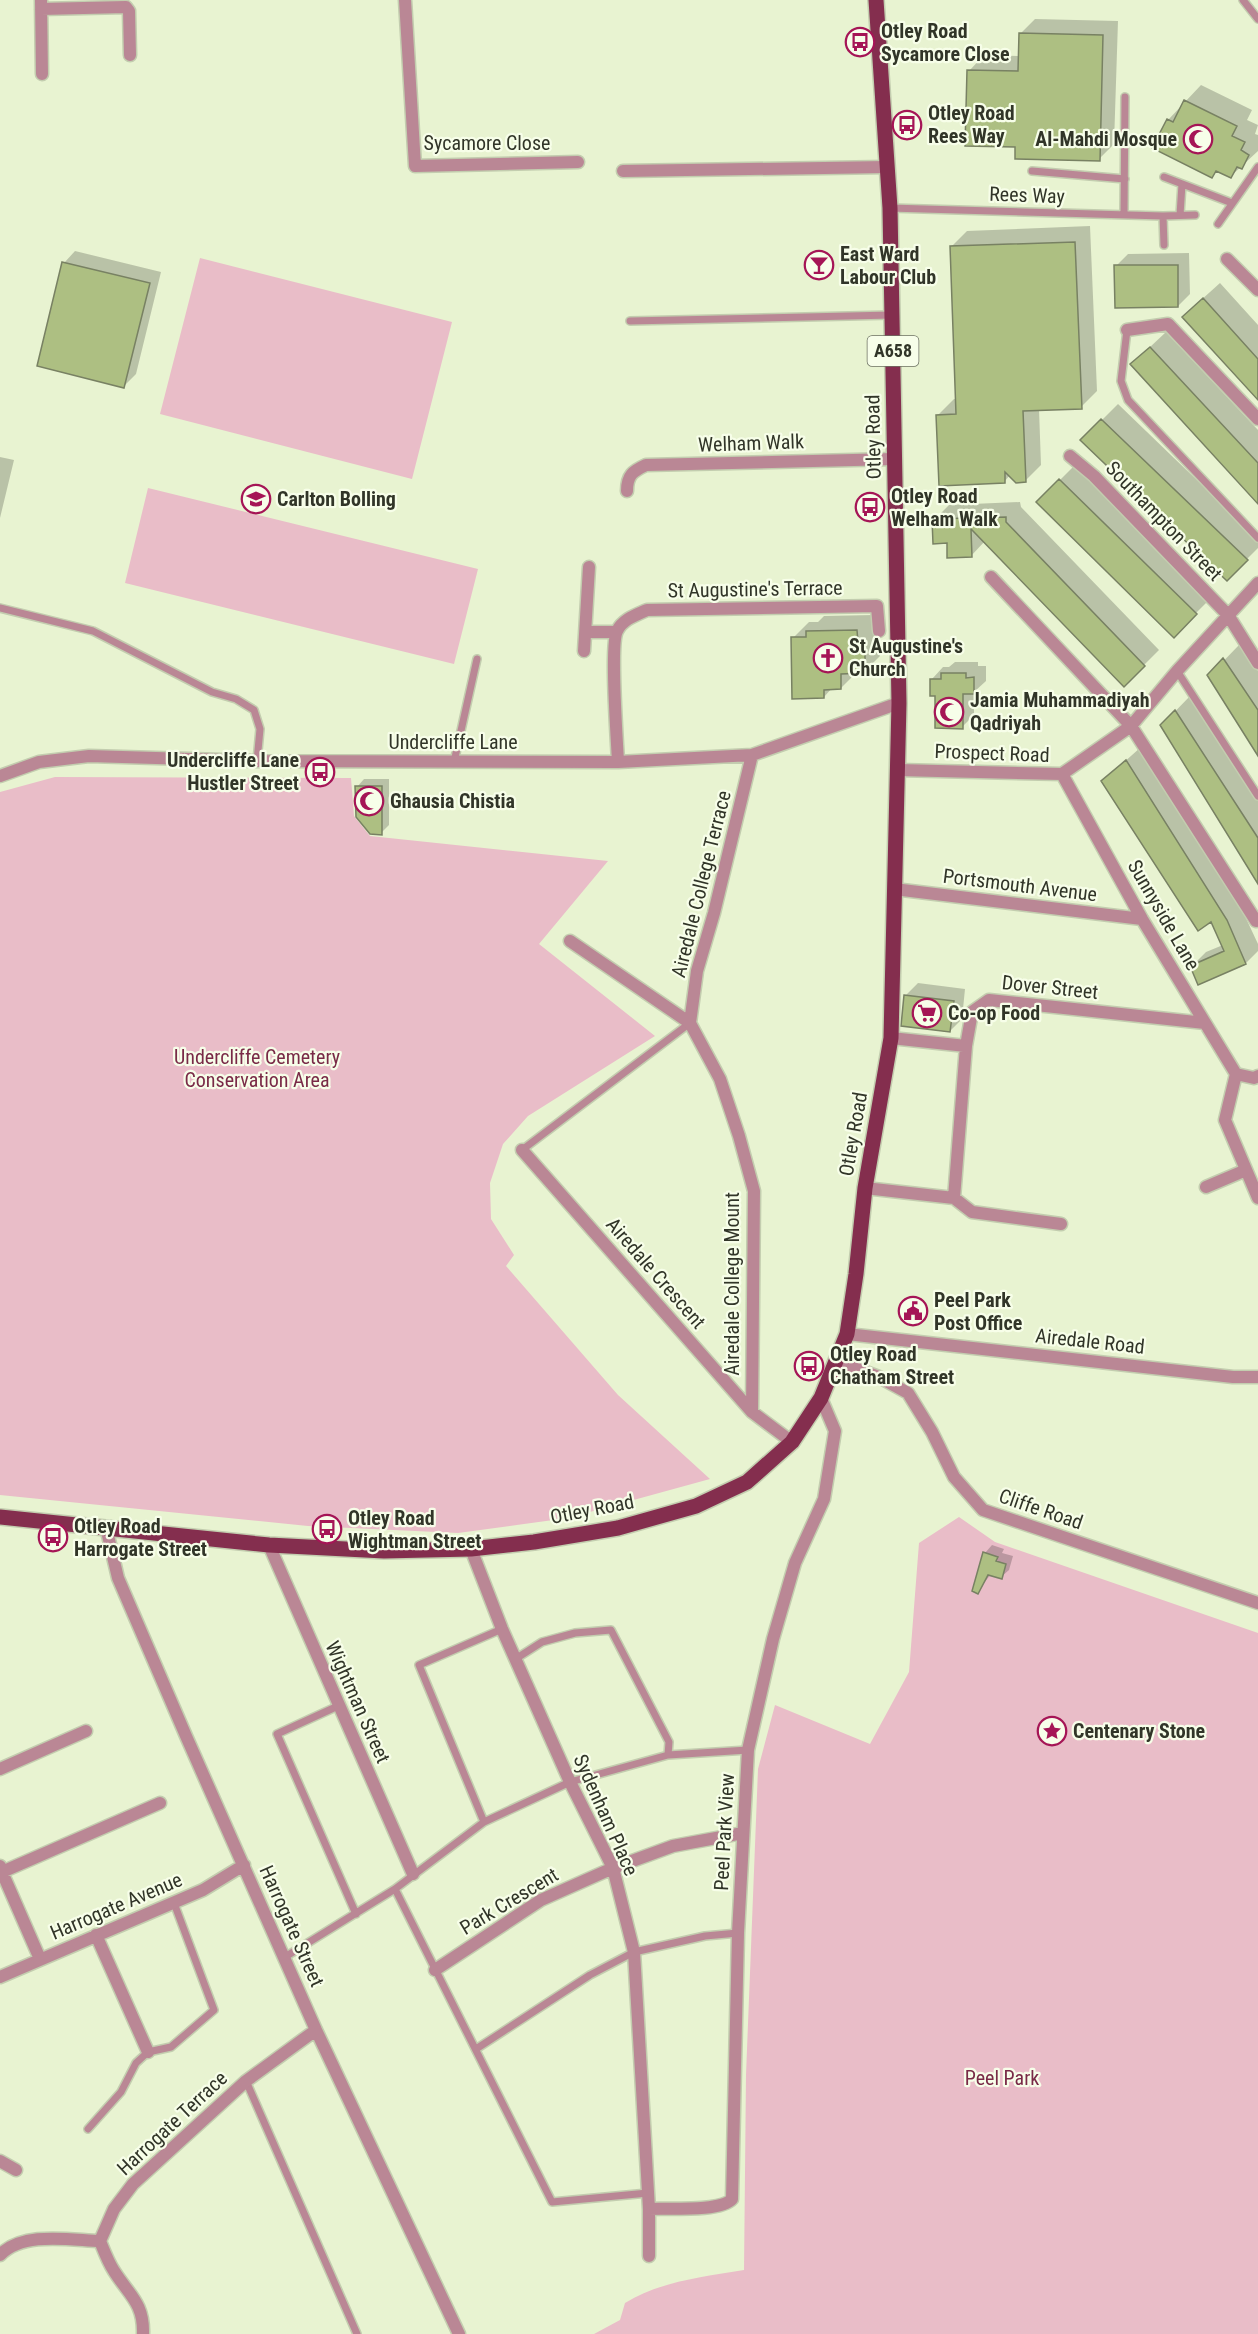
<svg xmlns="http://www.w3.org/2000/svg" width="1258" height="2334" viewBox="0 0 1258 2334" font-family="'Roboto Condensed',sans-serif">
	<rect width="100%" height="100%" fill="#e8f3d1"/>
	<path fill="#e9bdc8" d="M200 258 452 322 412 479 160 414Z
		M148 488 478 569 454 664 125 583Z
		M55 777 351 778 354 816 370 836 608 861 539 944 655 1036 528 1116 503 1144 490 1183 491 1219 514 1255 506 1266 618 1395 710 1479 568 1518 458 1533 308 1526 0 1495V792Z
		M959 1517 995 1542 1258 1633V2334H594L620 2320 625 2303C661 2281 703 2277 744 2270L746 2075 758 1769 775 1705 870 1744 909 1672 919 1543Z"/>
	<path fill="#0003" d="M1035 19 1118 21 1114 144 1099 159 1017 146 969 71 984 55 1019 56 1020 34Z
		M1201 85 1252 110 1247 120 1258 125 1255 134 1258 135V151L1231 176 1218 170 1212 176 1168 120Z
		M1090 226 1097 391 1081 407 1039 409 1041 465 1025 481 1010 475 1004 482 938 415 954 399H957L951 247 967 231Z
		M75 251 161 272 136 374 124 386 64 263Z
		M1189 253 1190 294 1178 306 1116 266 1128 254Z
		M1220 283 1258 325V398L1200 301Z
		M1166 332 1258 430V502L1132 364Z
		M1118 404 1258 539V548L1227 579 1082 440Z
		M0 457 14 460 0 518Z
		M1076 464 1212 597 1174 635 1038 502Z
		M1020 502 1021 507 1159 650 1124 685 985 541 971 556 948 542 934 520 949 505Z
		M873 615 880 627V656L864 672H857L841 688H832L824 697 793 638 809 622H818L824 616Z
		M1240 644 1258 671V753L1209 676Z
		M955 662H978V666H986V681L974 692V715L962 727 936 694 932 679 943 667H949Z
		M1191 695 1258 798V881L1162 725Z
		M1141 747 1237 899 1258 944V951L1246 963 1192 966 1206 952 1223 945 1212 920 1103 781Z
		M364 779H389V825L381 833 357 787Z
		M918 983 965 989 962 1019 950 1031 906 995Z
		M992 1545 1004 1549 1002 1553 1013 1556 1009 1570 1001 1577 991 1574 977 1592 985 1553Z"/>
	<path fill="#adbf82" stroke="#788163" stroke-width="1.5" d="M1019 33 1103 35 1100 161 1015 159V147L965 146 967 70 1018 71Z
		M1184 100 1237 126 1232 136 1245 142 1241 150 1249 155 1242 169 1237 167 1231 178 1216 171 1212 178 1152 148 1167 119 1173 122Z
		M1075 242 1082 409 1023 411 1026 482 1016 483 1005 472V483L939 486 936 415 956 414 950 246Z
		M62 262 150 283 124 388 37 366Z
		M1114 265H1178V307L1115 308Z
		M1203 298 1258 359V400L1182 317Z
		M1150 347 1258 463V504L1130 364Z
		M1101 419 1248 560 1227 581 1080 440Z
		M1059 479 1197 614 1174 638 1036 502Z
		M1006 517V522L1145 666 1124 687 971 529 972 557 947 558V543L933 544 932 519Z
		M857 630 858 642H865V673L841 674V689L824 690V698L792 699 791 637H806V631Z
		M1223 658 1258 710V756L1207 675Z
		M941 673H966V678L974 677V694H963V729L935 728V696H930V679H941Z
		M1175 710 1258 838V884L1160 725Z
		M1126 760 1227 920 1246 964 1198 985 1190 966 1224 951 1211 922 1198 931 1101 781Z
		M355 786H382V835L370 834 356 817Z
		M904 995 954 1001 950 1032 901 1026Z
		M983 1552 998 1557 996 1561 1006 1564 1002 1579 988 1575 978 1594 972 1591Z"/>
	<g fill="none" stroke-linecap="round" stroke-linejoin="round">
		<g stroke="#c3cdaf" stroke-width="10">
			<path id="service" d="M1243 0 1258 19
				M1032 171 1125 179
				M1164 177 1232 203
				M890 208 1163 216 1195 215
				M1124 215 1125 97
				M1180 215 1182 184
				M1163 216 1164 245
				M1218 224 1258 167
				M630 321 892 315
				M1127 330 1121 381 1128 400 1258 538
				M0 608 93 631 212 692 236 699 254 710 260 729 257 761
				M1177 671 1258 796
				M454 762 477 659
				M522 1150 690 1023
				M517 1658 542 1642 575 1633 611 1630 669 1742 668 1755
				M338 1706 277 1734 356 1914
				M484 1822 419 1665 502 1629
				M395 1889 484 1822 570 1782 668 1755 748 1750
				M285 1957 395 1889 552 2202 648 2193
				M476 2049 590 1975 634 1952 705 1936 738 1933
				M246 2081 357 2334
				M88 2129 121 2092 136 2063 148 2052 171 2047 214 2010 174 1903"/>
		</g>
		<g stroke="#c3cdaf" stroke-width="15">
			<path id="minor" d="M41 0 42 74
				M405 0 415 166 578 162
				M41 9 126 7 129 11 130 55
				M623 171 886 167
				M1227 259 1258 290
				M1127 330 1168 324 1258 419
				M1070 456 1094 476 1228 615 1258 663
				M627 491C627 475 633 471 646 465L894 459
				M991 577 1131 726 1256 921
				M586 632H616
				M584 651 589 567
				M618 762C617 740 610 645 617 631 623 619 636 615 647 610L877 606 879 631
				M898 770 1062 774 1131 726 1177 671 1258 583
				M1062 774 1142 919 1236 1074
				M0 776 39 762 89 756 257 761 618 762 752 755 899 703
				M894 889 1142 919
				M570 941 690 1023 720 1079 739 1136 754 1191 752 1412
				M690 1023 697 971 714 913 752 755
				M891 1038 966 1046
				M1236 1074 1225 1120 1258 1198
				M1236 1074 1254 1078 1258 1076
				M522 1150 752 1412 792 1442
				M1206 1187 1246 1170
				M865 1188 954 1198 972 1212 1061 1224
				M954 1198 966 1046 972 1012 989 1000 1205 1023
				M847 1334 1233 1377H1258
				M837 1361 879 1377 908 1393 932 1432 954 1477 983 1510 1258 1603
				M106 1527 118 1578 186 1736 316 2030 459 2334
				M269 1545 413 1874
				M471 1549 502 1629 570 1782 613 1868 634 1952 649 2209V2256
				M0 1769 86 1731
				M0 1866 2 1872 160 1803
				M2 1872 40 1959
				M96 1935 148 2052
				M435 1970 541 1900 613 1868 673 1846 743 1833
				M0 1977 203 1890 244 1865
				M0 2161 16 2170
				M649 2209C667 2208 721 2212 732 2199L738 1933 748 1750 773 1639 795 1563 824 1499 835 1431 821 1398
				M0 2255C23 2231 70 2240 100 2241
				M143 2334C144 2303 129 2295 114 2271 108 2262 104 2251 100 2241L114 2209 133 2184 246 2081 316 2030"/>
		</g>
		<g stroke="#c3cdaf" stroke-width="18">
			<path id="primary" d="M0 1517 269 1545 384 1551 471 1549 534 1542 618 1528 696 1506 747 1482 792 1442 821 1398 847 1334 856 1274 865 1188 891 1038 899 703 890 208 876 0"/>
		</g>
		<use href="#service" stroke="#ba8795" stroke-width="7"/>
		<use href="#minor" stroke="#ba8795" stroke-width="12"/>
		<use href="#primary" stroke="#842e4e" stroke-width="15"/>
	</g>
	<defs>
		<g id="bus-ring" transform="scale(1.5)"><circle r="9.5" fill="#f7fee9" stroke="#a51556" stroke-width="1.5"/><path d="M-5-6H5V4H4V6H2V4H-2V6H-4V4H-5ZM-3.5-4V0h7V-4ZM-3.5 1.2v1.5H-2V1.2ZM2 1.2v1.5H3.5V1.2Z" fill="#a51556"/></g>
		<g id="mosque-ring" transform="scale(1.5)"><circle r="9.5" fill="#f7fee9" stroke="#a51556" stroke-width="1.5"/><path d="M3.5-4.9A6 6 0 1 0 3.5 4.9A5 5 0 1 1 3.5-4.9Z" fill="#a51556"/></g>
		<g id="bar-ring" transform="scale(1.5)"><circle r="9.5" fill="#f7fee9" stroke="#a51556" stroke-width="1.5"/><path d="M-6-5H6L.8 .8V4.5H3.5V6h-7V4.5H-.8V.8Z" fill="#a51556"/></g>
		<g id="school-ring" transform="scale(1.5)"><circle r="9.5" fill="#f7fee9" stroke="#a51556" stroke-width="1.5"/><path d="M0-5L7-2L0 1L-7-2ZM-4 1L0 2.5L4 1V4Q0 6-4 4Z" fill="#a51556"/></g>
		<g id="church-ring" transform="scale(1.5)"><circle r="9.5" fill="#f7fee9" stroke="#a51556" stroke-width="1.5"/><path d="M-1.2-6h2.4v3.5h3.3v2.4h-3.3V6h-2.4V-.1h-3.3v-2.4h3.3Z" fill="#a51556"/></g>
		<g id="supermarket-ring" transform="scale(1.5)"><circle r="9.5" fill="#f7fee9" stroke="#a51556" stroke-width="1.5"/><path d="M-6-5.5h2.5l.6 2H6L4.5 2H-2.5L-4.4-4H-6ZM-1.5 3.2a1.3 1.3 0 1 0 .1 0ZM3 3.2a1.3 1.3 0 1 0 .1 0Z" fill="#a51556"/></g>
		<g id="civic-ring" transform="scale(1.5)"><circle r="9.5" fill="#f7fee9" stroke="#a51556" stroke-width="1.5"/><path d="M-.6-6.5H3V-4.5H.6V-3L4-1V1h2V6H-6V1h2V-1L-.6-3ZM-1.2 2.5V6h2.4V2.5Z" fill="#a51556"/></g>
		<g id="sight-ring" transform="scale(1.5)"><circle r="9.5" fill="#f7fee9" stroke="#a51556" stroke-width="1.5"/><path d="M0-6L1.8-2.2L6-1.7L2.9 1.2L3.7 5.4L0 3.3L-3.7 5.4L-2.9 1.2L-6-1.7L-1.8-2.2Z" fill="#a51556"/></g>
	</defs>
	<g fill-rule="evenodd">
		<use href="#bus-ring" x="860" y="42"/>
		<use href="#bus-ring" x="907" y="125"/>
		<use href="#mosque-ring" x="1198" y="139"/>
		<use href="#bar-ring" x="819" y="265"/>
		<use href="#school-ring" x="256" y="499"/>
		<use href="#bus-ring" x="870" y="507"/>
		<use href="#church-ring" x="828" y="658"/>
		<use href="#mosque-ring" x="949" y="712"/>
		<use href="#bus-ring" x="320" y="772"/>
		<use href="#mosque-ring" x="369" y="801"/>
		<use href="#supermarket-ring" x="927" y="1013"/>
		<use href="#civic-ring" x="913" y="1311"/>
		<use href="#bus-ring" x="809" y="1366"/>
		<use href="#bus-ring" x="327" y="1529"/>
		<use href="#bus-ring" x="53" y="1537"/>
		<use href="#sight-ring" x="1052" y="1731"/>
	</g>
	<g text-anchor="middle" stroke-width="4.5" stroke-linejoin="round" paint-order="stroke">
		<rect fill="#f7fee9" stroke="#6c7162" stroke-width="1.5" x="867.5" y="336" width="51" height="30" rx="4.5"/>
		<g font-size="18" font-weight="bold" fill="#313528">
			<text x="893" y="357">A658</text>
		</g>
		<g font-size="20" font-weight="bold" fill="#313528" stroke="#f7fee9" text-anchor="start">
			<text x="881" y="38">Otley Road<tspan x="881" dy="23">Sycamore Close</tspan></text>
			<text x="928" y="120">Otley Road<tspan x="928" dy="23">Rees Way</tspan></text>
			<text x="1177" y="146" text-anchor="end">Al‐Mahdi Mosque</text>
			<text x="840" y="261">East Ward<tspan x="840" dy="23">Labour Club</tspan></text>
			<text x="891" y="503">Otley Road<tspan x="891" dy="23">Welham Walk</tspan></text>
			<text x="277" y="506">Carlton Bolling</text>
			<text x="849" y="653">St Augustine's<tspan x="849" dy="23">Church</tspan></text>
			<text x="970" y="707">Jamia Muhammadiyah<tspan x="970" dy="23">Qadriyah</tspan></text>
			<text x="299" y="767" text-anchor="end">Undercliffe Lane<tspan x="299" dy="23">Hustler Street</tspan></text>
			<text x="390" y="808">Ghausia Chistia</text>
			<text x="948" y="1020">Co-op Food</text>
			<text x="934" y="1307">Peel Park<tspan x="934" dy="23">Post Office</tspan></text>
			<text x="830" y="1361">Otley Road<tspan x="830" dy="23">Chatham Street</tspan></text>
			<text x="348" y="1525">Otley Road<tspan x="348" dy="23">Wightman Street</tspan></text>
			<text x="74" y="1533">Otley Road<tspan x="74" dy="23">Harrogate Street</tspan></text>
			<text x="1073" y="1738">Centenary Stone</text>
		</g>
		<g font-size="20" fill="#313528" stroke="#f7fee9">
			<text x="487" y="150">Sycamore Close</text>
			<text transform="translate(1027 195) rotate(2)" y="7">Rees Way</text>
			<text transform="translate(873 437) rotate(-91)" y="7">Otley Road</text>
			<text transform="translate(751 443) rotate(-2)" y="7">Welham Walk</text>
			<text transform="translate(1164 521) rotate(46)" y="7">Southampton Street</text>
			<text transform="translate(755 589) rotate(-1)" y="7">St Augustine's Terrace</text>
			<text x="453" y="749">Undercliffe Lane</text>
			<text transform="translate(992 753) rotate(2)" y="7">Prospect Road</text>
			<text transform="translate(701 884) rotate(-76)" y="7">Airedale College Terrace</text>
			<text transform="translate(1020 885) rotate(7)" y="7">Portsmouth Avenue</text>
			<text transform="translate(1164 915) rotate(60)" y="7">Sunnyside Lane</text>
			<text transform="translate(1050 987) rotate(6)" y="7">Dover Street</text>
			<text transform="translate(853 1134) rotate(-80)" y="7">Otley Road</text>
			<text transform="translate(656 1273) rotate(49)" y="7">Airedale Crescent</text>
			<text transform="translate(732 1284) rotate(-90)" y="7">Airedale College Mount</text>
			<text transform="translate(1090 1341) rotate(6)" y="7">Airedale Road</text>
			<text transform="translate(592 1509) rotate(-11)" y="7">Otley Road</text>
			<text transform="translate(1041 1509) rotate(19)" y="7">Cliffe Road</text>
			<text transform="translate(358 1702) rotate(66)" y="7">Wightman Street</text>
			<text transform="translate(606 1815) rotate(66)" y="7">Sydenham Place</text>
			<text transform="translate(724 1832) rotate(-87)" y="7">Peel Park View</text>
			<text transform="translate(509 1901) rotate(-31)" y="7">Park Crescent</text>
			<text transform="translate(116 1906) rotate(-23)" y="7">Harrogate Avenue</text>
			<text transform="translate(292 1926) rotate(66)" y="7">Harrogate Street</text>
			<text transform="translate(172 2123) rotate(-43)" y="7">Harrogate Terrace</text>
		</g>
		<g font-size="20" fill="#792a47" stroke="#f7fee9">
			<text x="257" y="1064">Undercliffe Cemetery<tspan x="257" dy="23">Conservation Area</tspan></text>
			<text x="1002" y="2085">Peel Park</text>
		</g>
	</g>
</svg>
